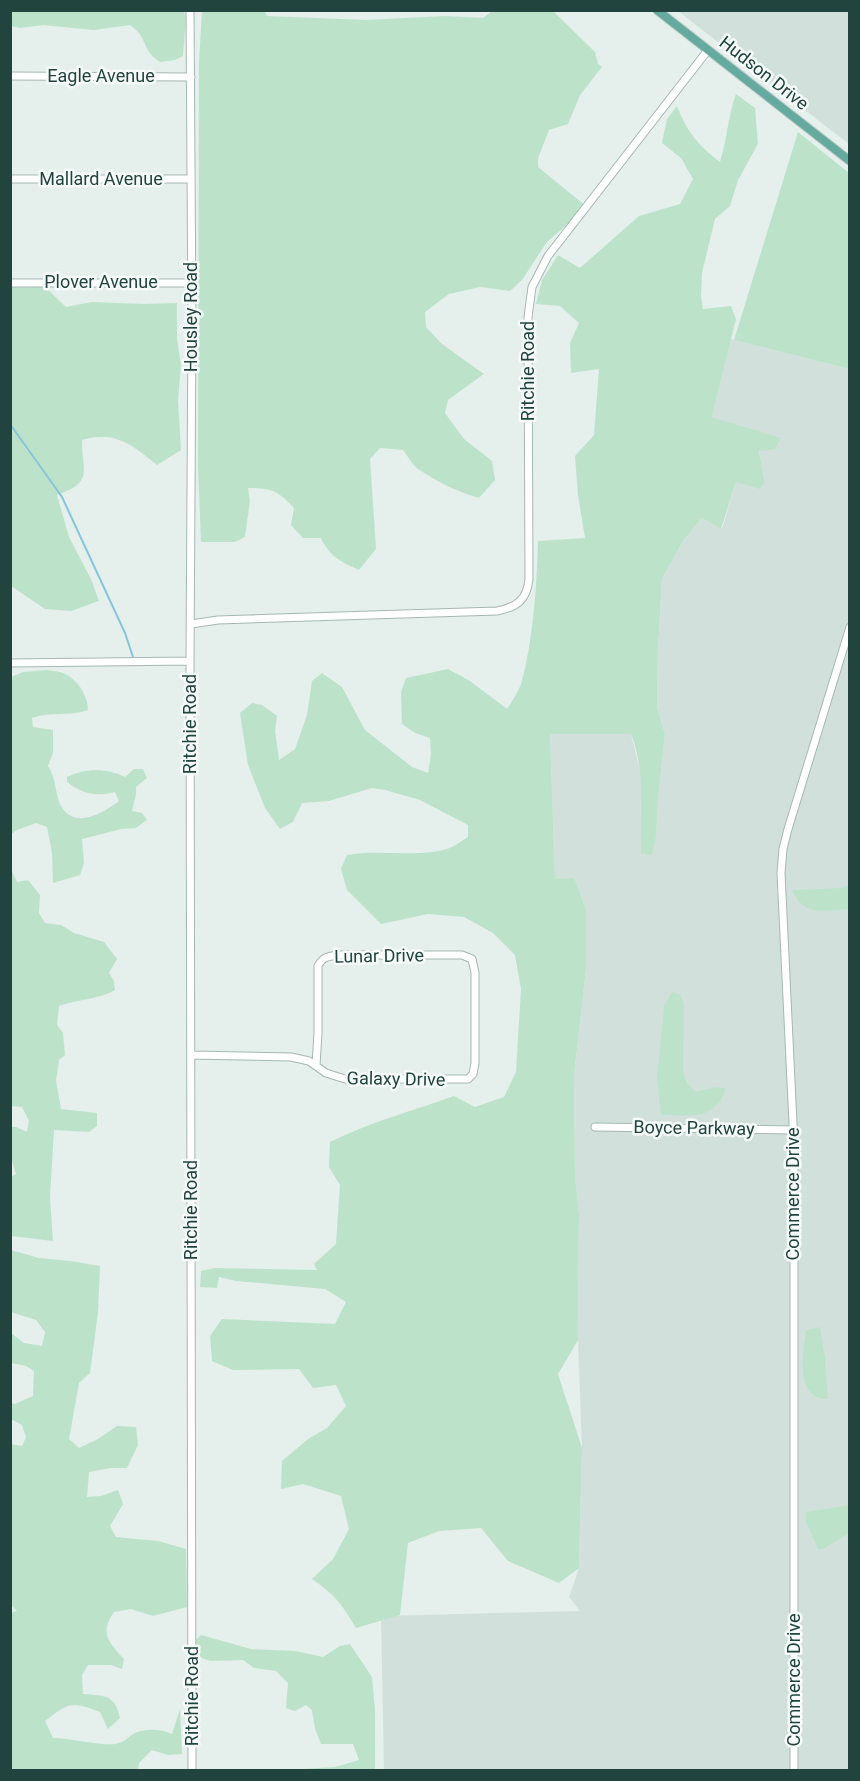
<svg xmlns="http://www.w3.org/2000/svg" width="860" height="1781" viewBox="0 0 860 1781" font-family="Roboto,sans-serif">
	<rect width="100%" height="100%" fill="#e5efec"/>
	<path fill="#d2e0db" d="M678 11H849V144L819 121Z
		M731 339 849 369V1770H384L381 1616 580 1611 569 1597 579 1568 582 1448 578 1340 579 1213 575 1176 574 1076 586 969V909L574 879 555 880 550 734H631L656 836 659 790 665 734 657 707 658 651 662 579 683 541 702 518 722 529 736 482H765L759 451 781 439 712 417Z"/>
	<path fill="#bce3ca" d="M15 10 184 11 186 19 183 56 175 60 160 62C141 50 149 38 130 25L94 30 43 25 20 28 11 26V12Z
		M202 11H265L267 16 366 20 445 16 483 18 492 11H553L595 52 598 64 602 67 580 95 568 124 549 130 538 158V167L587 207 547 242 522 280 510 291 480 287 449 294 425 312 426 327 442 344 484 374 448 400 445 413 464 439 492 461 495 480 479 498C457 492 438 482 418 469 412 465 408 456 403 450L380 448 370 459 376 549 359 570C341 562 329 556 321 538H303L291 525 294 508C278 491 272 488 248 488L250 501 245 537 235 542H201L198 467 199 61Z
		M736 94 755 108 758 144 738 180 730 206 715 219 702 273 701 296 703 309 731 306 736 319 712 417 781 438 775 449 759 451 765 482 760 489 736 482 721 529 702 518 683 541 662 579 658 651 657 707 665 734 659 790 656 836 652 855 641 854C640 815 646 771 631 734H550L555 879 574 878 586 909V969L574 1076 575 1176 579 1213 578 1340 558 1374 582 1448 579 1568 559 1583 508 1561 481 1528 439 1531 408 1543 400 1615 356 1628C342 1604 335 1595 312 1579L333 1559 349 1529 341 1496 303 1484 281 1489 282 1461 308 1439 327 1428 346 1406 336 1385 313 1388 299 1369 233 1370 212 1361 210 1336 222 1319 335 1324 346 1302 325 1289 236 1281 219 1277 217 1288 200 1287 201 1271 215 1268 317 1270 314 1264 336 1244 340 1185 329 1167 330 1142C370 1122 413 1111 454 1096L475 1107 504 1097 516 1072 521 989 515 955 493 933 464 917 428 914 381 924 347 890 341 869 347 855C380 849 415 858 447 849 454 847 461 841 468 837V825L420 800 385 790 372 788 329 801 302 803 293 822 280 829 265 808 248 765 240 713 252 703 262 705 277 716 275 731 279 760 295 749 307 715 312 681 322 673 342 687 365 730 412 767 428 773 431 754 430 738 415 733 402 724 401 692 406 678 448 669 470 681 507 709C512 701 518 693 521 684 533 643 537 584 538 541L585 538 578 495 575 456 594 435 599 369 571 373 570 343 579 323 560 306 536 304 542 280 558 255 580 268 639 216 680 204 693 179 681 158 662 143 667 119 677 106C687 132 698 145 720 162 727 140 728 116 736 94Z
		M798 132 849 173V369L734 340Z
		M10 283 46 288 66 307 92 302 143 304 177 303V339L181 365 178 400 181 450 157 465C132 445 115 430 82 440 82 472 94 482 57 495L69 537 91 579 99 601 71 611 45 609 11 586Z
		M46 670C52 671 60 671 65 674 78 680 88 696 88 710 70 717 50 711 32 718L33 727 53 730V753L48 766C57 779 55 796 61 806 75 830 103 813 119 801L115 792C95 797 83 794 67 782V777C84 768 108 768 125 777L134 769H143L147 778 136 787C137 795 134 803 132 811L142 813 147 820 136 828 121 829 82 839 84 863 80 875 53 883 52 853 47 827 36 823 17 830 10 835 11 677 23 672Z
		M11 869 17 882 28 880 40 895 39 913 45 923 61 925 74 933 104 942 117 959 109 973 114 981 115 990C98 1000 77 999 59 1006L57 1025 63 1033 65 1055 59 1060 56 1081 61 1109 97 1113V1126L89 1132 54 1130 50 1197 53 1241 11 1236V1177L16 1174 11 1158V1127H16L27 1132 29 1121 22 1107 11 1106Z
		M849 885V909C824 911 804 917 792 890L841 888Z
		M672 992 680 995 684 1003 683 1072 687 1083 696 1092 715 1087 726 1088C715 1122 689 1115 661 1115L657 1078 664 1006Z
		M11 1250 39 1258 70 1261 100 1266 98 1312 90 1373 79 1383 69 1439 79 1448 98 1439 117 1426 136 1427 138 1445 127 1468H111L89 1472 87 1497 101 1496 118 1490 123 1504 110 1526 116 1537 158 1541 186 1549 187 1607 153 1616 131 1609 114 1612C99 1634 109 1642 124 1659L122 1669 111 1665H88L82 1675 83 1694C105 1696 115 1694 120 1718L108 1729 100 1712C70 1701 70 1702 45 1721L53 1738C69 1738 102 1746 115 1744 126 1742 127 1737 135 1733 147 1728 161 1729 172 1734L180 1709 182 1754 168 1755 152 1750 139 1763 138 1770H11L10 1613 17 1611 10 1604V1444L22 1446 26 1437 22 1425 11 1419V1403L15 1404 33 1396 34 1371 26 1366 11 1363V1333L24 1343 42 1346 45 1332 36 1320 11 1312Z
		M820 1327 825 1358 828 1399C794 1399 803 1352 806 1330Z
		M849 1505V1533L823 1549H818L806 1522V1512Z
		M201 1635 251 1649 295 1651 323 1657 340 1646 350 1644 372 1677 375 1710V1770H286L335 1767 359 1760 353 1744H321L315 1729 312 1710 306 1705 295 1711 286 1708 288 1683 276 1671 254 1668 243 1660 210 1661 197 1656 196 1640Z"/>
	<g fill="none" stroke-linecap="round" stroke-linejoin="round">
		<path stroke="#87c6da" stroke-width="2" d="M10 424 62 497 125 633 133 657"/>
		<g stroke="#a6b8b4" stroke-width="9">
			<path id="minor" d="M190 10 192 322 190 661 192 1770
				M10 76 191 77
				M10 179H191
				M10 283H191
				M191 624 218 620 497 611C517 607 527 600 529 579L528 317 532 287 548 256 708 50
				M10 663 190 661
				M191 1055 291 1057 309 1061 326 1073 345 1079H468L473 1074 475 1063V973L472 959 462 955H340C330 956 323 956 318 966V1033L316 1065
				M595 1127 793 1130
				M794 1770V1144L781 873 783 849 788 829 850 627"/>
		</g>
		<g stroke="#c1cbc9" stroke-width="10">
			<path id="major" d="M657 10 850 161"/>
		</g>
		<use href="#minor" stroke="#fff" stroke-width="7"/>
		<use href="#major" stroke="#64aa9e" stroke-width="8"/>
	</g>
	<g text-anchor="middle" stroke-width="5" stroke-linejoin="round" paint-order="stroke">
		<g font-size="18" fill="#21443e" stroke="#f6fbf9">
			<text transform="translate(764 73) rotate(38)" y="6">Hudson Drive</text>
			<text x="101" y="82">Eagle Avenue</text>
			<text x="101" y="185">Mallard Avenue</text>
			<text x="101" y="288">Plover Avenue</text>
			<text transform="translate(191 317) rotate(-90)" y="6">Housley Road</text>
			<text transform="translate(528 371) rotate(-90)" y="6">Ritchie Road</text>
			<text transform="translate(190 724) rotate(-90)" y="6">Ritchie Road</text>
			<text transform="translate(379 956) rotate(-1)" y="6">Lunar Drive</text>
			<text transform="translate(396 1079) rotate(1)" y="6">Galaxy Drive</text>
			<text transform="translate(694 1128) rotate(1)" y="6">Boyce Parkway</text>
			<text transform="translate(793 1194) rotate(-90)" y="6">Commerce Drive</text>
			<text transform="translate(191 1210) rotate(-90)" y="6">Ritchie Road</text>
			<text transform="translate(794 1680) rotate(-90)" y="6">Commerce Drive</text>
			<text transform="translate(192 1696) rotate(-90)" y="6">Ritchie Road</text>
		</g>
	</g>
	<rect width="860" height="1781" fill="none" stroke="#21443e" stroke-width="24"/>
</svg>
